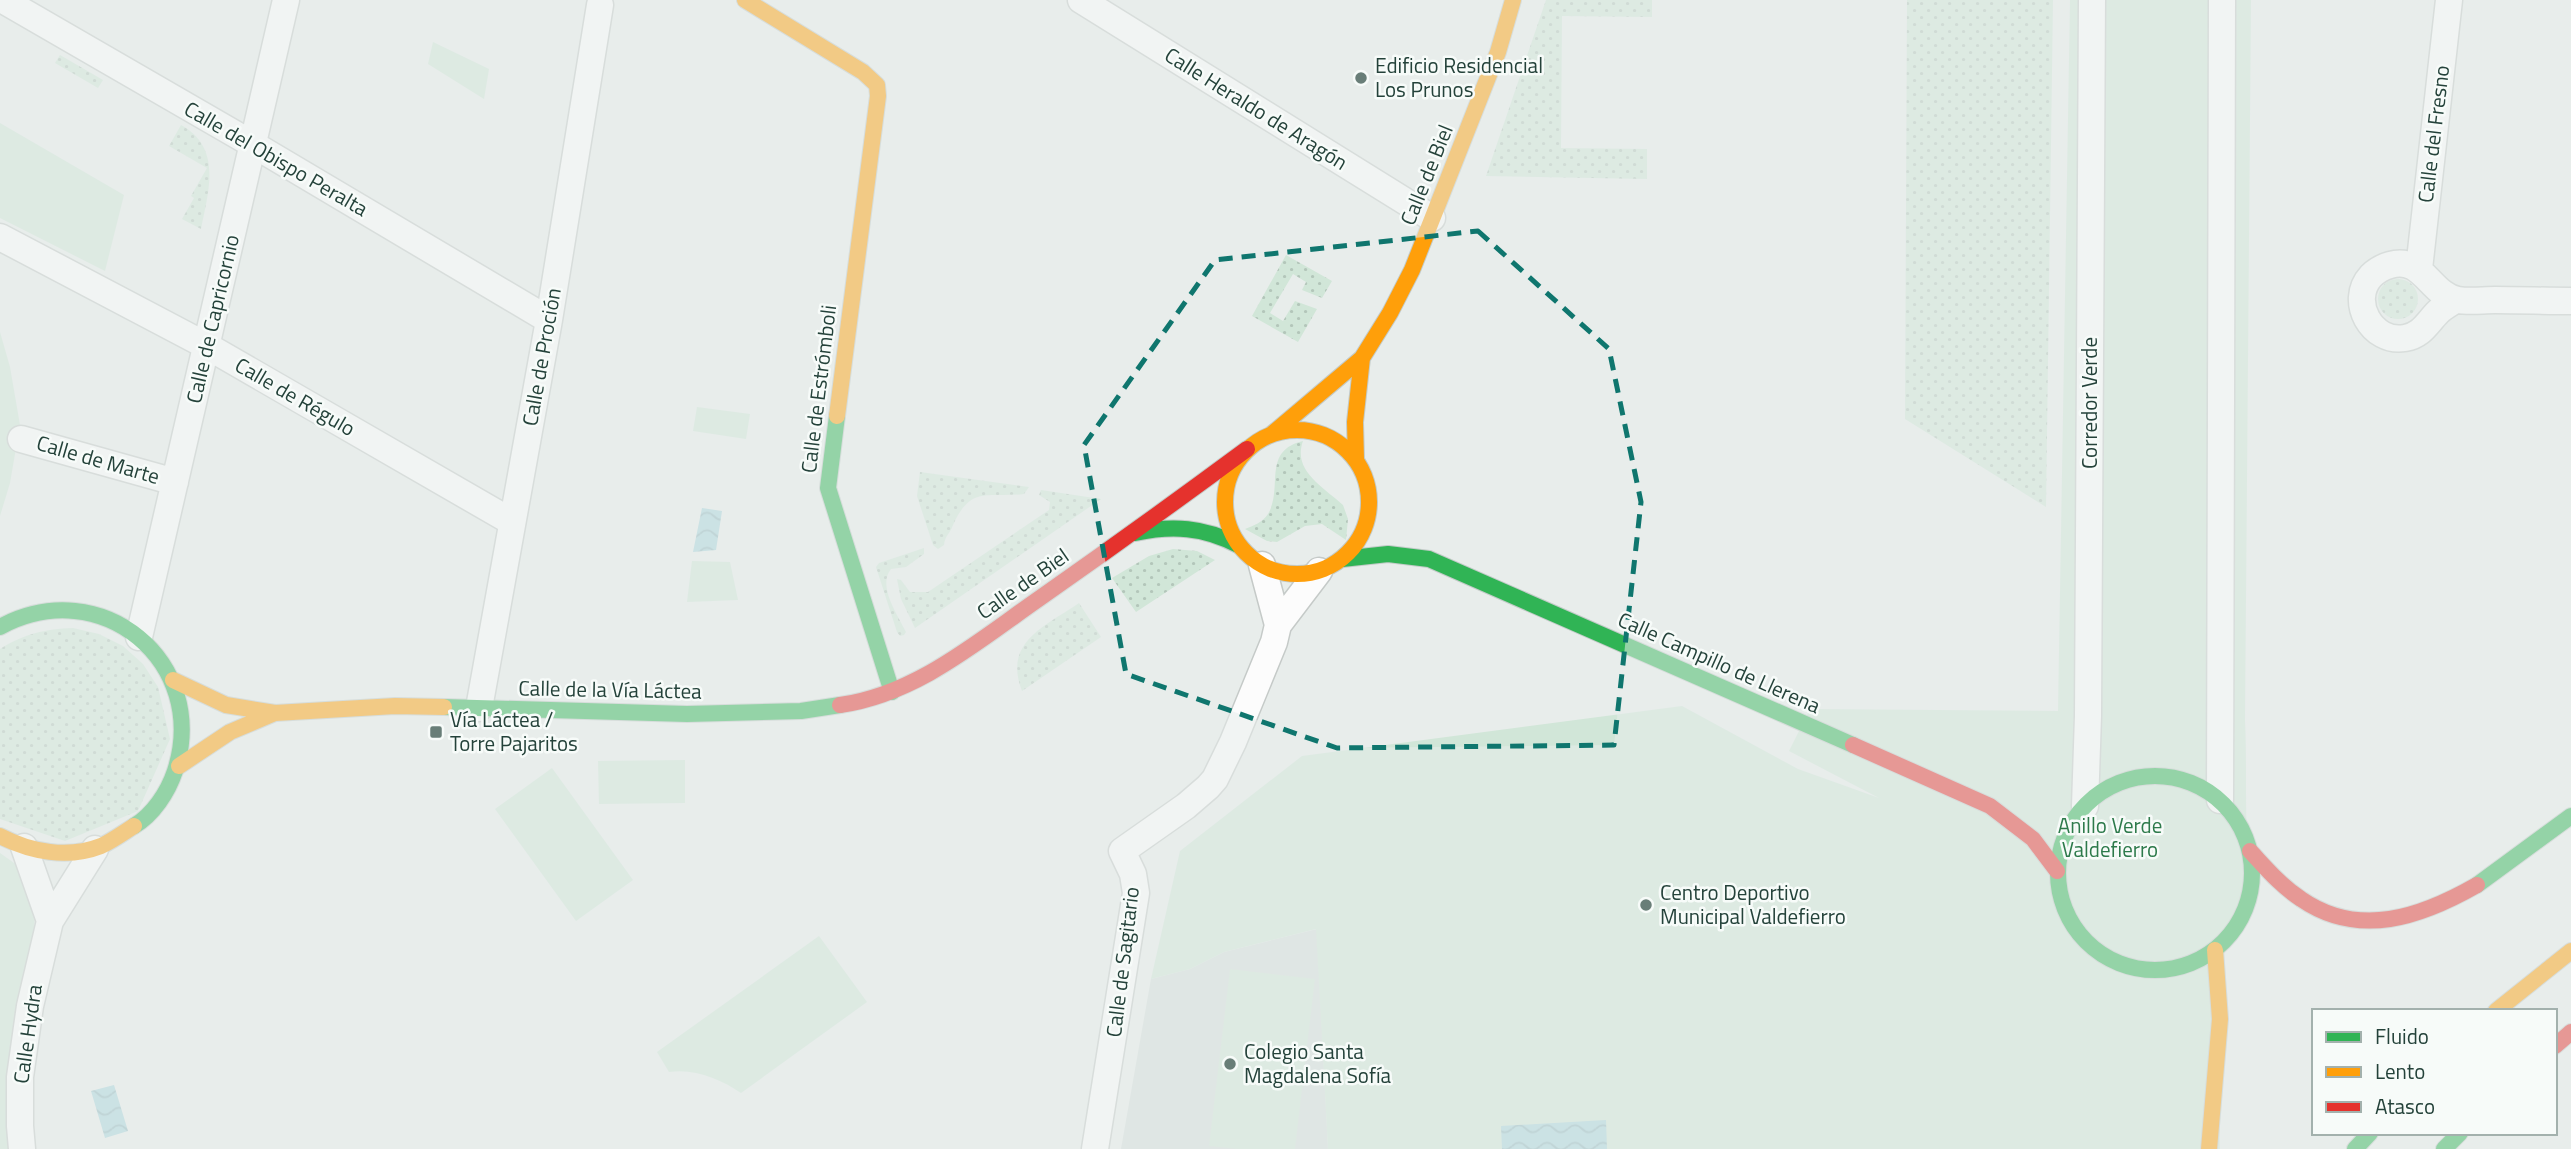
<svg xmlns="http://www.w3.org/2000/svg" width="2571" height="1149" viewBox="0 0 2571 1149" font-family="'Titillium Web',sans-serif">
	<defs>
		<pattern id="grass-dots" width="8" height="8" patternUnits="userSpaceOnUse" patternTransform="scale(1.75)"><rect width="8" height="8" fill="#d1e6d8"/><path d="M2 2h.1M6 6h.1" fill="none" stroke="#b3c6ba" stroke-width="1.8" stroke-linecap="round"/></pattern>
		<pattern id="water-waves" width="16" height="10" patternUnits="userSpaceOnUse" patternTransform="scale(1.75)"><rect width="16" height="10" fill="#a9d4db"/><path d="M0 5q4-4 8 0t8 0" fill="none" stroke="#91b7bd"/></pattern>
	</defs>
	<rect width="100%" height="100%" fill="#e8edeb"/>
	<path fill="#d6dedb" d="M1317 929 1328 1149H1121L1151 979 1190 969 1224 952Z"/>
	<path fill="url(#grass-dots)" d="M1546 0H1652V17L1562 16 1561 148 1647 149V179L1486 176Z
		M1907 0H2053L2046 507 1905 419Z
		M60 55 103 80 98 88 55 63Z
		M181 125C223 148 208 192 201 229L182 219 194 198 191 196 207 168 169 146Z
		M1286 255 1332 281 1322 298 1302 290 1306 282 1293 274 1270 313 1283 321 1295 301 1317 309 1298 342 1252 316Z
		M2378 299a20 20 0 1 1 40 0a20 20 0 1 1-40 0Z
		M1303 441C1292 471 1324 487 1343 505L1348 519 1346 540 1322 524 1305 526 1277 542 1267 541 1245 529C1253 526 1263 522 1268 514 1284 488 1261 451 1303 441Z
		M920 472 1029 487 1024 494C987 498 971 485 953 525 950 534 945 535 944 545L938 549 933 545 917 496Z
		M1041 490 1101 499 915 628 901 599 897 579 901 580 910 592H928L1049 510 1050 502 1039 495Z
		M924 548V554L906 567 891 569C877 586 898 615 906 632L904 635 900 636 897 632 876 567 879 563Z
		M1173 549 1197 551 1215 560 1136 612 1112 578 1149 556Z
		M1079 603 1101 637 1022 691C1003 642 1044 627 1079 603Z
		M73 628 99 634 123 646 143 664 158 687 170 739 138 811 65 841 0 819V649C24 634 45 629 73 628Z"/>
	<path fill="#d1e6d8" d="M2070 0H2251L2245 720C2247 759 2245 799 2247 838 2248 858 2255 876 2250 897 2244 919 2232 934 2215 950L2220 1149H1328L1316 929 1224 952 1190 969 1151 979 1180 851 1302 756 1682 706 1798 769 1879 798 1789 751 1810 709 2058 711Z
		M433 42 489 69 484 99 428 64Z
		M0 123 124 195 105 271 0 218Z
		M0 332 10 367 20 425 10 483 0 516Z
		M697 407 750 414 746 439 693 431Z
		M692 561 730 562 738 600 687 602Z
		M685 760V803L599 804 598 761Z
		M552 768 633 880 576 921 495 809Z
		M0 853 24 870 36 898 34 932 7 1069 8 1149H0Z
		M819 936 867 1002 741 1093C721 1079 694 1068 669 1072L657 1052Z
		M1230 969 1315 979 1295 1149H1238L1209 1146Z"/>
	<path fill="url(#water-waves)" d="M702 508 722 511 716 550 693 552Z
		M114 1085 128 1131 105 1138 91 1091Z
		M1606 1120 1607 1149H1502L1501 1126Z"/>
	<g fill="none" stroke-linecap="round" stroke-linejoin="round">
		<g stroke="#c5cac8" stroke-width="29">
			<path id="street" d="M3 0 254 145 549 320
				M1081 0 1432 218
				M0 237 207 346 512 522
				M2419 269 2449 0
				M2455 300C2449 304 2443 307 2438 312 2427 323 2422 335 2405 338 2372 344 2348 301 2371 276 2376 271 2383 267 2390 265 2423 255 2430 295 2458 300 2470 302 2483 300 2495 300 2521 300 2546 301 2571 301
				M21 439 175 482
				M1262 565 1278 625
				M139 637 286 0
				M479 708 549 320 600 5
				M2220 800 2222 0
				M2085 806 2088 716 2092 0
				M24 847 50 921
				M22 1149 20 1126V1077L30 1006 50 921 95 849
				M1095 1149 1136 893 1133 874 1122 851 1186 806 1208 787 1215 779 1233 742 1274 642 1278 625 1319 571"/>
		</g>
		<g stroke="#c3cbc8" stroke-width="18">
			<path id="fast" d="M837 416 828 488 892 692
				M1135 533C1172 525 1204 527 1238 545
				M1342 559 1388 554 1429 559 1853 745
				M0 627C101 572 210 662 175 771 168 792 153 815 134 826
				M444 707 687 714 801 711 840 705
				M2058 873a97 97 0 1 1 194 0a97 97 0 1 1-194 0Z
				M2477 885 2571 816
				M2355 1149 2370 1133
				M2444 1149 2460 1133"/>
		</g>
		<g stroke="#c3cbc8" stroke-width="18">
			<path id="slow" d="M745 0 863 72 877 85 878 96 837 416
				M1225 502a72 72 0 1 1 144 0a72 72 0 1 1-144 0Z
				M1272 434 1362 358 1390 313 1412 270 1498 52 1513 0
				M1356 459 1355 422 1362 358
				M173 680 226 705 275 713 395 706 444 707
				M179 766 230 732 275 713
				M0 836C31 852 68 859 101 846 112 841 123 833 134 826
				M2496 1011 2571 951
				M2209 1149 2220 1019 2215 950"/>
		</g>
		<g stroke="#c3cbc8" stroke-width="18">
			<path id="jam" d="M840 705C917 694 978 641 1040 598 1110 549 1178 500 1247 449
				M1853 745 1990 806 2033 839 2057 871
				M2250 851C2266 868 2281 886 2301 899 2359 939 2421 917 2477 885
				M2555 1046 2571 1032"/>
		</g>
		<use href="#street" stroke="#fcfcfc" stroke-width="26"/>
		<use href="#fast" stroke="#30b455" stroke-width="16"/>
		<use href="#slow" stroke="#ff9f0a" stroke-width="16"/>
		<use href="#jam" stroke="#e5322d" stroke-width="16"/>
	</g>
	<path d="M0 0H2571V1149H0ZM1478 231 1609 349 1641 502 1614 745 1337 748 1126 674 1084 445 1215 260Z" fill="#e8edeb" fill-opacity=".55" fill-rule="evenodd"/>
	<path fill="none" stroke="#0f766e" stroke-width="5" stroke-dasharray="14 9" stroke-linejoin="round" d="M1478 231 1609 349 1641 502 1614 745 1337 748 1126 674 1084 445 1215 260Z"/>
	<g fill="#697e78" stroke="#f7fbf9" stroke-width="2.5">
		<circle cx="1361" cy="78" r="7"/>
		<rect x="429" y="725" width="14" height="14" rx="3.5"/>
		<circle cx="1646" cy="905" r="7"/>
		<circle cx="1230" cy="1064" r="7"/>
	</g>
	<g text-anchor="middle" stroke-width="5" stroke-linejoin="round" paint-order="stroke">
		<g font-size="21" fill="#24423a" stroke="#f7fbf9" text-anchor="start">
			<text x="1375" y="73">Edificio Residencial<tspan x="1375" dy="24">Los Prunos</tspan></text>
			<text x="450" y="727">Vía Láctea /<tspan x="450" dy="24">Torre Pajaritos</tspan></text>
			<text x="1660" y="900">Centro Deportivo<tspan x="1660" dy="24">Municipal Valdefierro</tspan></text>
			<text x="1244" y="1059">Colegio Santa<tspan x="1244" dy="24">Magdalena Sofía</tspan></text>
		</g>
		<g font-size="21" fill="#24423a" stroke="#f7fbf9">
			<text transform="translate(1256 109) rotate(32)" y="7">Calle Heraldo de Aragón</text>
			<text transform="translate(2434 134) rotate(-83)" y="7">Calle del Fresno</text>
			<text transform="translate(276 159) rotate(30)" y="7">Calle del Obispo Peralta</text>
			<text transform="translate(1427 175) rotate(-68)" y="7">Calle de Biel</text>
			<text transform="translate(213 319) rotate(-77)" y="7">Calle de Capricornio</text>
			<text transform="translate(542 357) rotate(-80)" y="7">Calle de Proción</text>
			<text transform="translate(819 389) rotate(-83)" y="7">Calle de Estrómboli</text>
			<text transform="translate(295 397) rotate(30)" y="7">Calle de Régulo</text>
			<text transform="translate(2090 403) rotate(-90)" y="7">Corredor Verde</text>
			<text transform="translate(98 460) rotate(16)" y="7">Calle de Marte</text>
			<text transform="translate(1023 584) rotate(-35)" y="7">Calle de Biel</text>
			<text transform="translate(1719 663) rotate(24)" y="7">Calle Campillo de Llerena</text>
			<text transform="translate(610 690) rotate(1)" y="7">Calle de la Vía Láctea</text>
			<text transform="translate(1123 962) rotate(-83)" y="7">Calle de Sagitario</text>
			<text transform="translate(28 1034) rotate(-82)" y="7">Calle Hydra</text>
		</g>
		<g font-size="21" fill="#2d7a4b" stroke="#f7fbf9">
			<text x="2110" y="833">Anillo Verde<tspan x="2110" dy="24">Valdefierro</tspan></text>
		</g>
	</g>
	<rect x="2312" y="1009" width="245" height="126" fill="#f7fbf9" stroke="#a3b1ad" stroke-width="2"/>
	<rect x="2326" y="1032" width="35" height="10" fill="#30b455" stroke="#a3b1ad" stroke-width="2"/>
	<text x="2375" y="1044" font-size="21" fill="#24423a">Fluido</text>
	<rect x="2326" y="1067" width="35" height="10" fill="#ff9f0a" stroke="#a3b1ad" stroke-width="2"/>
	<text x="2375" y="1079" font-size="21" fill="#24423a">Lento</text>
	<rect x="2326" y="1102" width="35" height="10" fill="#e5322d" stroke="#a3b1ad" stroke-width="2"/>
	<text x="2375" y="1114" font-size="21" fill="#24423a">Atasco</text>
</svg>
